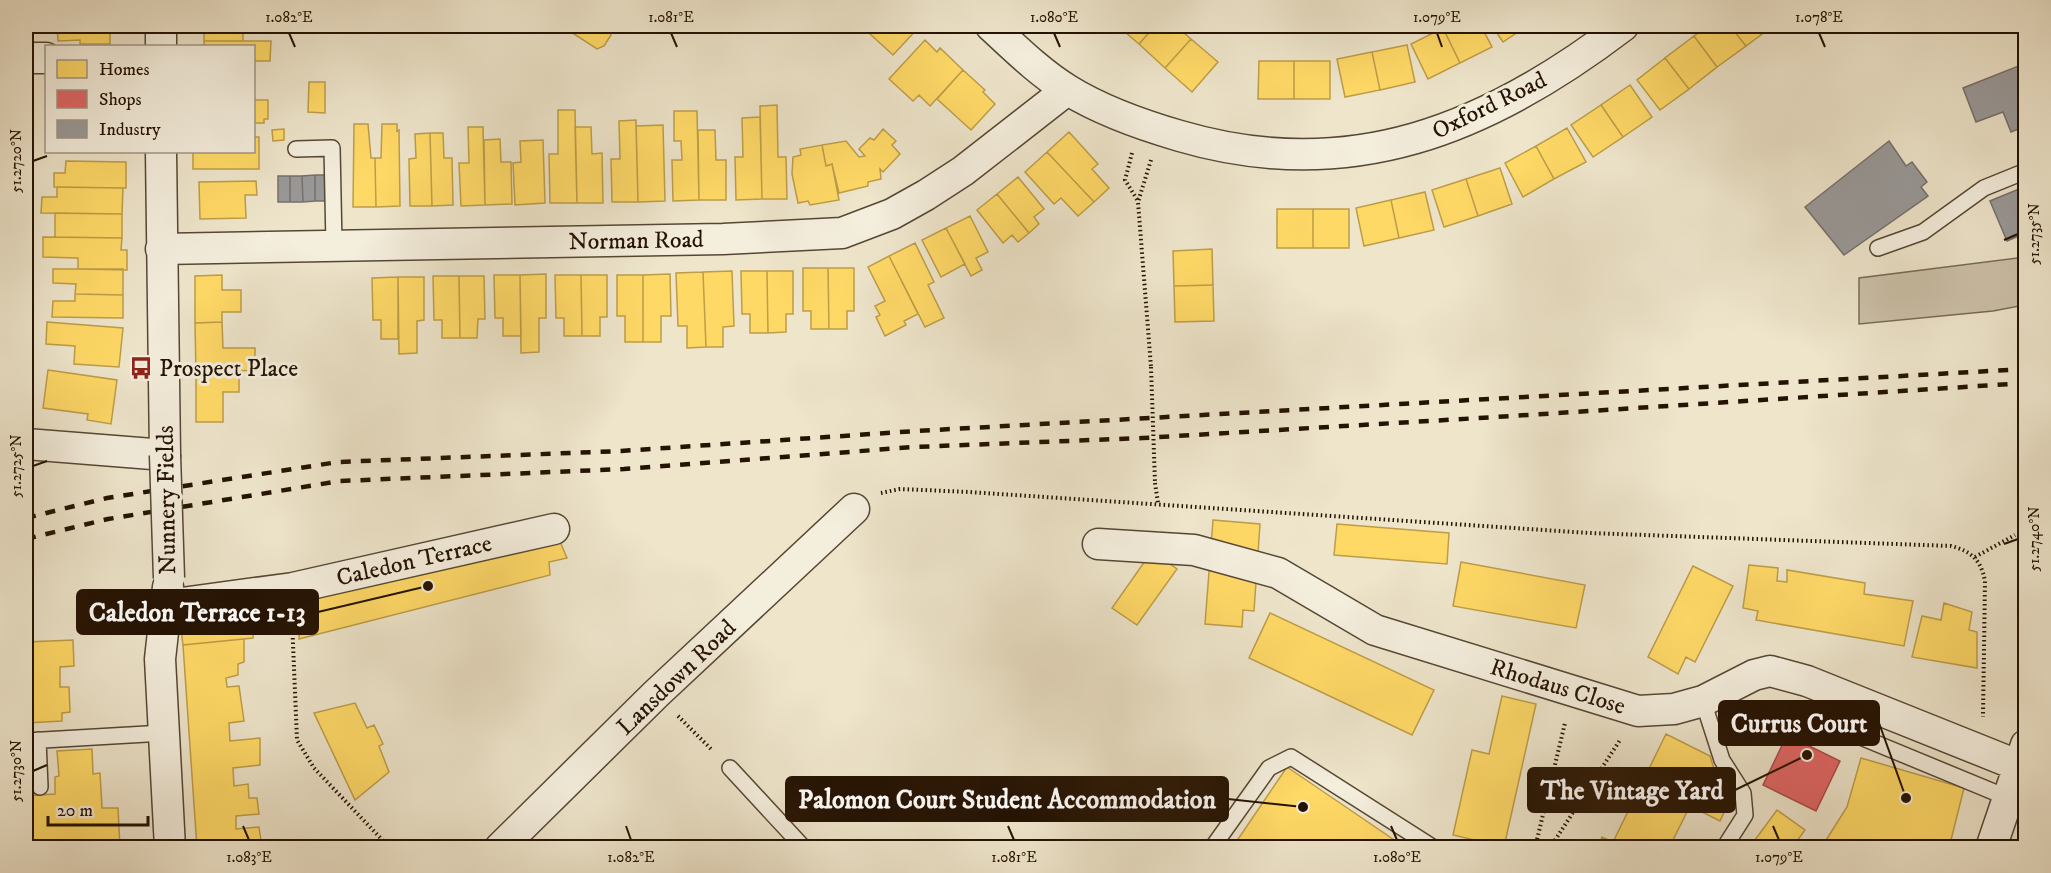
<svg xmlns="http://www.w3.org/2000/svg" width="2051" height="873" viewBox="0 0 2051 873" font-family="'IM FELL DW Pica',serif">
	<rect width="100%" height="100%" fill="#eee5cb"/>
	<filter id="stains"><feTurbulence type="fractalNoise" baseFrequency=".00333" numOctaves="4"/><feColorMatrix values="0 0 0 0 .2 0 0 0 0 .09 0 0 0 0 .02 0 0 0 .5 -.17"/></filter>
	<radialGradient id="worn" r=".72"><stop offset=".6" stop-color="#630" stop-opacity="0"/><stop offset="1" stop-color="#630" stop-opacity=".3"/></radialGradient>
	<path fill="#ccc1a9" stroke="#786a56" stroke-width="1.5" d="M2025 257V305L1993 311 1859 324V278Z"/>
	<path fill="#ffd966" stroke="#bd9d48" stroke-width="1.5" d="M57 26H110V44H80V40L58 41Z
		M204 26H243V41H204Z
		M579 26H606L610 28 611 35 604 46 597 49 574 34Z
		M878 26H920L893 55 870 34Z
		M1118 26H1155L1139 44Z
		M1155 26H1176L1191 39 1165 68 1139 44Z
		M1448 26H1481L1492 47 1460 63 1443 28Z
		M1492 26H1527L1503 42Z
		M1709 26H1730L1746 46 1717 67 1694 36Z
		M1730 26H1773L1746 46Z
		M1443 28 1460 63 1428 79 1411 44Z
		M1694 36 1717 67 1689 89 1665 58Z
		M1191 39 1218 62 1192 92 1165 68Z
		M925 40 937 52 940 48 963 70 930 106 919 95 913 101 889 79Z
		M204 41H271L270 61H254V46H204Z
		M1407 45 1415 82 1380 90 1372 52Z
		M1372 52 1380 90 1345 97 1337 59Z
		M1665 58 1689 89 1660 110 1637 80Z
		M1259 61H1294V99H1258Z
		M1294 61H1330V99H1294Z
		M963 70 985 90 983 92 995 104 971 130 937 99Z
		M309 82H325V113L308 112Z
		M1630 85 1652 117 1623 137 1601 105Z
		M254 100H268V119H264V123H254Z
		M777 105 778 157H786L787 199H762L760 106Z
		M1601 105 1623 137 1593 157 1571 125Z
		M558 110H575L577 203H550L549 154H558Z
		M674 111H697L699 200 673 201 672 160H682L681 141H674Z
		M760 117 762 199 736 200 735 157H743L742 118Z
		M636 120 638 202H612L611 159H620L619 121Z
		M354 124H368L371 158H375L376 207H353Z
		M382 124H397V131L399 130 400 206 376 207 375 158H381Z
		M663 125 665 201 638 202 636 126Z
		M468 127H483L485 205 461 206 459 163H469Z
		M575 127H591L592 154 602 153 603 203H577Z
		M1567 128 1586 162 1554 179 1536 146Z
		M284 129V140L273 141 272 130Z
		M883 129 896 141 892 145 900 154 883 172 880 169 881 179 868 182V186L839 193 832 164 826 166 822 145 846 141 859 157 865 156 859 149 870 138 874 140Z
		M698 130H715L716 160H726V200H699Z
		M1069 132 1098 164 1092 169 1109 188 1094 202 1047 152Z
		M430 133 432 206H410L409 159 416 158 415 134Z
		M430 133H443L444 158H452L453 205 432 206Z
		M254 137H259V169H193V152H254Z
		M500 139 501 162H511L512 204 485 205 484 140Z
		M543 140 545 203 515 205 513 163 521 162 520 141Z
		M822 145 826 166 832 164 839 200 810 205 808 201 798 203 792 174 793 157 801 155 800 149Z
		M1536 146 1554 179 1523 197 1505 163Z
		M1047 152 1094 202 1078 216 1061 198 1054 204 1025 172Z
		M66 161 126 162V188L54 187V173H65Z
		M1500 168 1512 204 1478 216 1466 179Z
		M1018 177 1044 209 1034 217 1039 224 1029 233 997 194Z
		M1466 179 1478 216 1444 227 1432 190Z
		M256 181 257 195H245L246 218 200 219 199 182Z
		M57 187 123 188 122 214 41 213 42 197H57Z
		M1425 192 1434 230 1399 238 1391 200Z
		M997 194 1029 233 1018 242 1012 235 1003 243 977 210Z
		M1391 200 1399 238 1364 246 1356 208Z
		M1277 209H1313V248H1277Z
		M1313 209H1349V248H1313Z
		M55 213 122 214V238L55 237Z
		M970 216 988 252 976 258 982 270 971 276 946 228Z
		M946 228 965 264 941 277 922 240Z
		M43 237 122 238 121 250H127V270L78 269V258L43 257Z
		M915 243 934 282 928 285 944 318 925 327 889 256Z
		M1212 249 1213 285 1174 286 1173 251Z
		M889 256 918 314 904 321 906 325 885 336 876 317 880 315 875 306 885 301 868 267Z
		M803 268H828L829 329H811V311H803Z
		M828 268H854V311H847V329H829Z
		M53 269H123V295L75 294 76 284 53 283Z
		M732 271 734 326 723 327V347H706L703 272Z
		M741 271H767L768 333H750V314H742Z
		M767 271H793V314H786V332L768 333Z
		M703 272 706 347 687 348V326H678L676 273Z
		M546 274V318H539V352L521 353 520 275Z
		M670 274 671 316H661V342H643V275Z
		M222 275V290H241V312H222V322L195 323V276Z
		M494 275H520L521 336H503V318H495Z
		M555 275H581L582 336H564V318H556Z
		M581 275H607V317H600V336H582Z
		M617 275H643V342H625V316H617Z
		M433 276H459L460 338H442V320H434Z
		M459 276H484L485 319H478L477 338H460Z
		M398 277H424V320L417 321V353L399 354Z
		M398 277V339H381V320H373L372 278Z
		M1213 285 1214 321 1175 322 1174 286Z
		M75 294 123 295V318L52 317 53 301H75Z
		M47 322 123 328 119 367 74 364 75 346 46 344Z
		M222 322 223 348H255V370L239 371V374H196L195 323Z
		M48 370 117 380 111 424 87 420 88 414 43 408Z
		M196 374H239V392H223V422H196Z
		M1213 520 1260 524 1254 611 1243 610 1242 627 1205 624Z
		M1337 524 1449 533 1447 564 1334 555Z
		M558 537 567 558 549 562 550 575 299 639 301 598Z
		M1152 551 1177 569 1137 625 1112 608Z
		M1461 562 1585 585 1576 628 1453 606Z
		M1749 565 1778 568 1777 581 1787 582V570L1865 583 1864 594 1913 601 1904 646 1756 620 1758 611 1743 608Z
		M1693 566 1733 586 1695 662 1686 657 1678 674 1648 657Z
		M1944 603 1972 612 1969 630 1977 632V668L1912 657 1922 616 1941 620Z
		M269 606 270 629H254L253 638 183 645 179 615Z
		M1270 613 1434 690 1412 735 1249 658Z
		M244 639V662L238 664V675L226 678 227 687 239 686 244 721 229 723 230 741 260 738V765L233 768 234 786 248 784 249 798H257L259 814 236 816V829L259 827 262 848H197L183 645Z
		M73 640 74 666 60 667V687H69L70 712 62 713V721L26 723V642Z
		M1502 696 1536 704 1504 847 1453 835 1472 750 1489 754Z
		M355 703 367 728 374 725 383 744 379 746 389 772 355 800 314 713Z
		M1666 734 1710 756 1717 779 1732 795 1720 821 1690 806 1669 848H1598L1602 837 1613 842Z
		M92 749 93 774 100 773 102 808H118L120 848H28L26 796 55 794V777L59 776 57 751Z
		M1861 758 1964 788 1949 848H1821L1847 807Z
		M1287 767 1406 848H1232Z
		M1777 810 1805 830 1792 848H1749Z"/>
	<path fill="#e06666" stroke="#a84d48" stroke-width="1.5" d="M1787 735 1840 761 1816 811 1763 785Z"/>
	<path fill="#999" stroke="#76706c" stroke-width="1.5" d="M2026 63V126L2011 132 2003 112 1976 122 1963 88Z
		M1889 141 1906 166 1912 162 1927 182 1921 187 1928 196 1844 255 1805 207Z
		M315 175V201L303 202 302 176Z
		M315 175H327L328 201H315Z
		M278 176H290V202H278Z
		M290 176H302L303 202H290Z
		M2026 186V240L2021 235 2007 241 1990 201Z"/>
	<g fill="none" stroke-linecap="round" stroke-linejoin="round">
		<g stroke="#564734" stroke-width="18">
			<path id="lane" d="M296 149 332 148 334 245
				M1878 248 1923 232 1984 188 2026 171
				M1703 701 1722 760 1743 793 1745 815 1724 848
				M1822 721 2006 797
				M38 740 40 787
				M26 741 164 733
				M730 768 804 848
				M1212 848 1269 768 1291 757 1434 848"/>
		</g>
		<g stroke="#564734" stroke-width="33">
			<path id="street" d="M991 26C1015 48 1040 73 1068 90 1102 111 1142 125 1180 136 1350 186 1488 129 1623 26
				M161 46V26
				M26 58H46
				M161 249 723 239 842 233 892 214 926 195 963 171 1067 90
				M26 444 165 455 161 152
				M1098 544 1194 550 1278 573 1375 630 1638 711 1674 709 1703 701 1754 675 1770 671 1807 681 2017 765
				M168 587 160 659 170 848
				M167 605 293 588 554 529
				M500 848 656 694 854 509
				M1991 848 2026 745"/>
		</g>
		<path stroke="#241202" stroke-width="4" stroke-dasharray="1.5 3" stroke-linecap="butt" d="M1132 153 1125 180 1138 201
			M1151 160 1138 202 1151 367
			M1155 483 1158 503
			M881 493 900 489 969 492 1589 533 1951 546C1971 551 1981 560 1985 581L1983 717
			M1975 557 2015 535
			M292 620 297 740 314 768 390 848
			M678 716 713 751
			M1535 848 1565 723
			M1550 848 1620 740"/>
		<use href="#lane" stroke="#f4eedd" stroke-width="15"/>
		<use href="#street" stroke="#f4eedd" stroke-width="30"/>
		<path stroke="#241202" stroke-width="4.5" stroke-dasharray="10 10" stroke-linecap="butt" d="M26 518 107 498 338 462 621 451 916 431 2026 369
			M26 539 108 519 340 481 624 469 914 447 1143 438 1496 417 2026 383"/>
		<g stroke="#564734" stroke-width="33" stroke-linecap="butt">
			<path id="street-bridge" d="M165 455 169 578"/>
		</g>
		<path stroke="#241202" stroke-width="4" stroke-dasharray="1.5 3" stroke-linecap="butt" d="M1151 367 1155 483"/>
		<use href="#street-bridge" stroke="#f4eedd" stroke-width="30"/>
	</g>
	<path fill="none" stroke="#241202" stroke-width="2" d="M289 33 295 47M671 33 677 47M1054 33 1060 47M1437 33 1442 47M1819 33 1825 47M33 161 47 156M2004 240 2018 234M33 466 47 461M2004 544 2018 539M33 771 47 765M243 826 249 840M626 826 631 840M1008 826 1014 840M1391 826 1397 840M1773 826 1779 840"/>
	<defs>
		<g id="bus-bare" transform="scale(1.8)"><path d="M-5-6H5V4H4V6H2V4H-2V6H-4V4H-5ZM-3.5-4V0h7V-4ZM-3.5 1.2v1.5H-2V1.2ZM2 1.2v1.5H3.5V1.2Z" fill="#8f2418" stroke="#f4eedd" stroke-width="2.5" paint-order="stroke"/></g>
	</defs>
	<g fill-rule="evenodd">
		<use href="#bus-bare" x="141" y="368"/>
	</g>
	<g text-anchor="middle" stroke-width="6" stroke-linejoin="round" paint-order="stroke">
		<g font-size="24" fill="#241202" stroke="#f4eedd">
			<text transform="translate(1489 105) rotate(-26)" y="8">Oxford Road</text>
			<text transform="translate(636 240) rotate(-1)" y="8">Norman Road</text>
			<text transform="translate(166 500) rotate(-91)" y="8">Nunnery Fields</text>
			<text transform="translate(414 560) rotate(-13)" y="8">Caledon Terrace</text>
			<text transform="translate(676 677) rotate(-44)" y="8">Lansdown Road</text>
			<text transform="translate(1558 686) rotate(17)" y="8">Rhodaus Close</text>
		</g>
		<g font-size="24" fill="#241202" stroke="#f4eedd" text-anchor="start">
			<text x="159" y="376">Prospect Place</text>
		</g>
	</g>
	<path fill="none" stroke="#241202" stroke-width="2" d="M428 586L318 612M1906 798L1879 723M1807 755L1735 790M1303 807L1228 799"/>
	<g fill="#241202" stroke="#f4eedd" stroke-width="2">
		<circle cx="428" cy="586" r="6"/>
		<circle cx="1906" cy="798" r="6"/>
		<circle cx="1807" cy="755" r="6"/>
		<circle cx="1303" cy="807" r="6"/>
	</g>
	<g fill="#241202" stroke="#241202" stroke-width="2">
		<rect x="77" y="590" width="241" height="44" rx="6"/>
		<rect x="1719" y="701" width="160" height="44" rx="6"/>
		<rect x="1528" y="768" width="207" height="44" rx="6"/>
		<rect x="786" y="777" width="442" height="44" rx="6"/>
	</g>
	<g font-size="26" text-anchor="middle" font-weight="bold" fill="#fff">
		<text x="197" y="621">Caledon Terrace 1-13</text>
		<text x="1799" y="732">Currus Court</text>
		<text x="1632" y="799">The Vintage Yard</text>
		<text x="1007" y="808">Palomon Court Student Accommodation</text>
	</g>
	<rect width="2051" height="873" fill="none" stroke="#eee5cb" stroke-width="66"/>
	<rect x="45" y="45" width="210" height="108" fill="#f4eedd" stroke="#a19685" stroke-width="1.5"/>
	<rect x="57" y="60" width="30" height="18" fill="#ffd966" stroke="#a19685" stroke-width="1.5"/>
	<text x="99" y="75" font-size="18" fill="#241202">Homes</text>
	<rect x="57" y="90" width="30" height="18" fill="#e06666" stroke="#a19685" stroke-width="1.5"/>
	<text x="99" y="105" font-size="18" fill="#241202">Shops</text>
	<rect x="57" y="120" width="30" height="18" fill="#999999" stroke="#a19685" stroke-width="1.5"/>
	<text x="99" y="135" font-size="18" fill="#241202">Industry</text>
	<path d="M48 816v9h100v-9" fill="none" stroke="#241202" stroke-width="3"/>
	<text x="57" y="816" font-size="18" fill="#241202" stroke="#f4eedd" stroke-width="4.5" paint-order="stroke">20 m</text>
	<rect x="33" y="33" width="1985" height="807" fill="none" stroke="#241202" stroke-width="2"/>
	<g font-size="15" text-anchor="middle" fill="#241202">
		<text x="289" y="22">1.082°E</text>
		<text x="671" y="22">1.081°E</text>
		<text x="1054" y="22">1.080°E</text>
		<text x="1437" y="22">1.079°E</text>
		<text x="1819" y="22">1.078°E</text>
		<text transform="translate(16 161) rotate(-90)" y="5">51.2720°N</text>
		<text transform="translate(2034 234) rotate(-90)" y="5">51.2735°N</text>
		<text transform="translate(16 466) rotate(-90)" y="5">51.2725°N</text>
		<text transform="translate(2034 539) rotate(-90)" y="5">51.2740°N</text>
		<text transform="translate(16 771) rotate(-90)" y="5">51.2730°N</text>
		<text x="249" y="862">1.083°E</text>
		<text x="631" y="862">1.082°E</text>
		<text x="1014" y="862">1.081°E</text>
		<text x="1397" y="862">1.080°E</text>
		<text x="1779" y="862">1.079°E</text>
	</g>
	<rect width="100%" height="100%" filter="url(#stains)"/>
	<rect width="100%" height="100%" fill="url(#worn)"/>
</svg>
